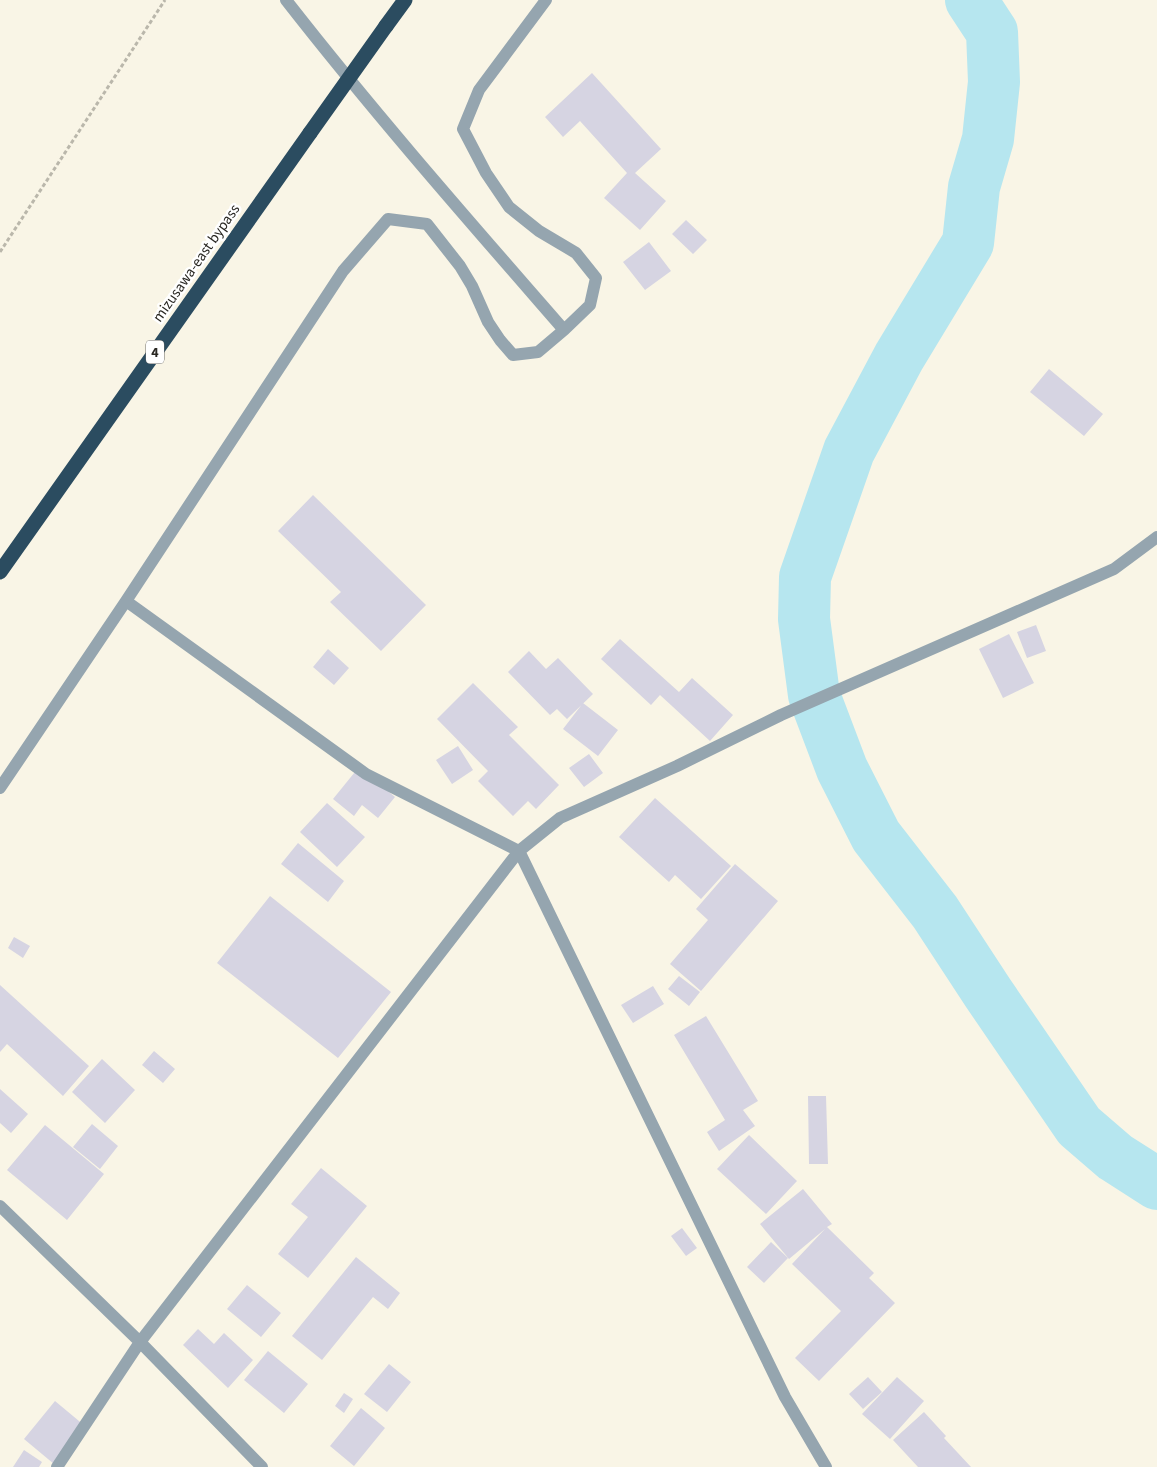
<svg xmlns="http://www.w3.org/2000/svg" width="1157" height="1467" viewBox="0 0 1157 1467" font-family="'Source Sans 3',sans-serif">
	<rect width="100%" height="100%" fill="#f9f5e6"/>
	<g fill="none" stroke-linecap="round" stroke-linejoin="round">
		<path stroke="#b6e6ef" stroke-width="52" d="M971 0 992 32 994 82 988 139 974 187 968 243 899 357 849 451 805 577 804 619 814 695 842 769 876 836 935 912 988 993 1079 1126 1115 1157 1157 1184"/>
	</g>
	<path fill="#d6d4e2" d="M592 73 661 149 635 173 666 201 640 230 604 198 627 173 580 121 563 137 545 117Z
		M686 220 707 240 693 254 672 234Z
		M649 242 671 271 645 290 623 262Z
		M1049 369 1103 414 1084 436 1030 392Z
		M313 495 426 605 381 651 330 602 341 592 278 531Z
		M1036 625 1046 651 1027 658 1017 632Z
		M1009 634 1034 683 1003 698 979 649Z
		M620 639 679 692 692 678 733 715 710 741 660 695 651 705 601 659Z
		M328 649 349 668 334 685 313 667Z
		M529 651 546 669 558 658 593 694 567 719 557 709 550 715 508 672Z
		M473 683 518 727 509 735 559 785 536 809 528 801 513 816 478 781 488 771 437 719Z
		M583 703 618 730 598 756 563 729Z
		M458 746 473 770 452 784 436 760Z
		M589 754 603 773 584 787 569 768Z
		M359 767 395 797 378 818 362 805 354 816 333 799Z
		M655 798 731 866 701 899 675 875 669 882 619 837Z
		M327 803 365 837 337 867 300 832Z
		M298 843 344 881 328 902 281 864Z
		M735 864 778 901 701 991 670 964 708 920 696 909Z
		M270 896 391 992 338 1058 217 963Z
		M14 937 30 946 23 958 8 948Z
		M679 976 700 992 689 1006 668 989Z
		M0 985 89 1066 63 1096 7 1044 0 1052Z
		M653 986 664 1004 633 1023 621 1005Z
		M706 1016 758 1101 743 1110 755 1126 719 1151 707 1132 725 1120 674 1035Z
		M154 1051 175 1069 163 1083 142 1065Z
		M102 1059 135 1090 105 1123 72 1092Z
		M0 1089 28 1114 11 1133 0 1123Z
		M808 1096H826L828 1164H809Z
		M92 1124 118 1146 100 1169 73 1147Z
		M45 1125 104 1174 67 1220 7 1170Z
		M749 1135 797 1181 766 1214 717 1169Z
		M321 1168 367 1206 308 1278 278 1254 308 1217 291 1204Z
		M803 1189 832 1224 827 1227 874 1273 869 1278 895 1303 819 1381 795 1358 841 1311 792 1264 825 1229 789 1259 760 1224Z
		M682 1228 697 1248 686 1256 671 1236Z
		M771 1242 788 1258 764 1283 747 1267Z
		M356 1257 400 1293 388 1309 373 1297 322 1360 292 1336Z
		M247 1285 281 1313 261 1337 227 1309Z
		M198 1329 214 1344 224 1333 253 1360 228 1388 183 1345Z
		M268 1351 308 1384 284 1413 244 1380Z
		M389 1364 411 1382 387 1412 364 1394Z
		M868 1377 882 1392 863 1409 849 1394Z
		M897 1377 924 1401 890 1439 862 1414Z
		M344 1393 353 1399 344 1413 335 1406Z
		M55 1401 85 1426 54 1464 24 1439Z
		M361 1408 385 1428 354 1466 330 1446Z
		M924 1412 946 1436 944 1438 971 1467H918L893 1440Z
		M24 1450 42 1462 39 1467H13Z"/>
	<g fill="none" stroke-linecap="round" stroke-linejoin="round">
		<path stroke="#bab7ab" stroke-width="3" stroke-dasharray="4 2.5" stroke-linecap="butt" d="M0 252 165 0"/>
		<path stroke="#95a5af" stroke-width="12" d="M286 0C375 114 470 222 564 330
			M126 601 366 774 519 851 785 1397 826 1467
			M0 788 126 601 343 271 388 219 427 224 460 266 472 286 488 322 500 340 513 355 538 352 564 330 590 305 596 278 576 253 539 231 509 207 486 173 463 129 479 90 546 0
			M0 1206 140 1342 262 1467
			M57 1467 140 1342 519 851 560 818 677 766 781 715 1114 569 1157 537"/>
		<path stroke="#2b4c60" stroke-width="15" d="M386 26 405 0
			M0 572 310 133"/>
		<path stroke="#2b4c60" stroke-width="15" d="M310 133 386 26"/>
	</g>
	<g text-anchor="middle" stroke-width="5" stroke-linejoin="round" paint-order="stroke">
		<rect fill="#fff" stroke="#6a6865" stroke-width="1" x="146" y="340.5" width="18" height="23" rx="4"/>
		<g font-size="14" font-weight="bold" fill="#2a2823">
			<text x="155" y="357">4</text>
		</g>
		<g font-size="15" fill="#2a2823" stroke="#fff">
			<text transform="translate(196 263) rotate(-55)" y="5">mizusawa-east bypass</text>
		</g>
	</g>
</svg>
